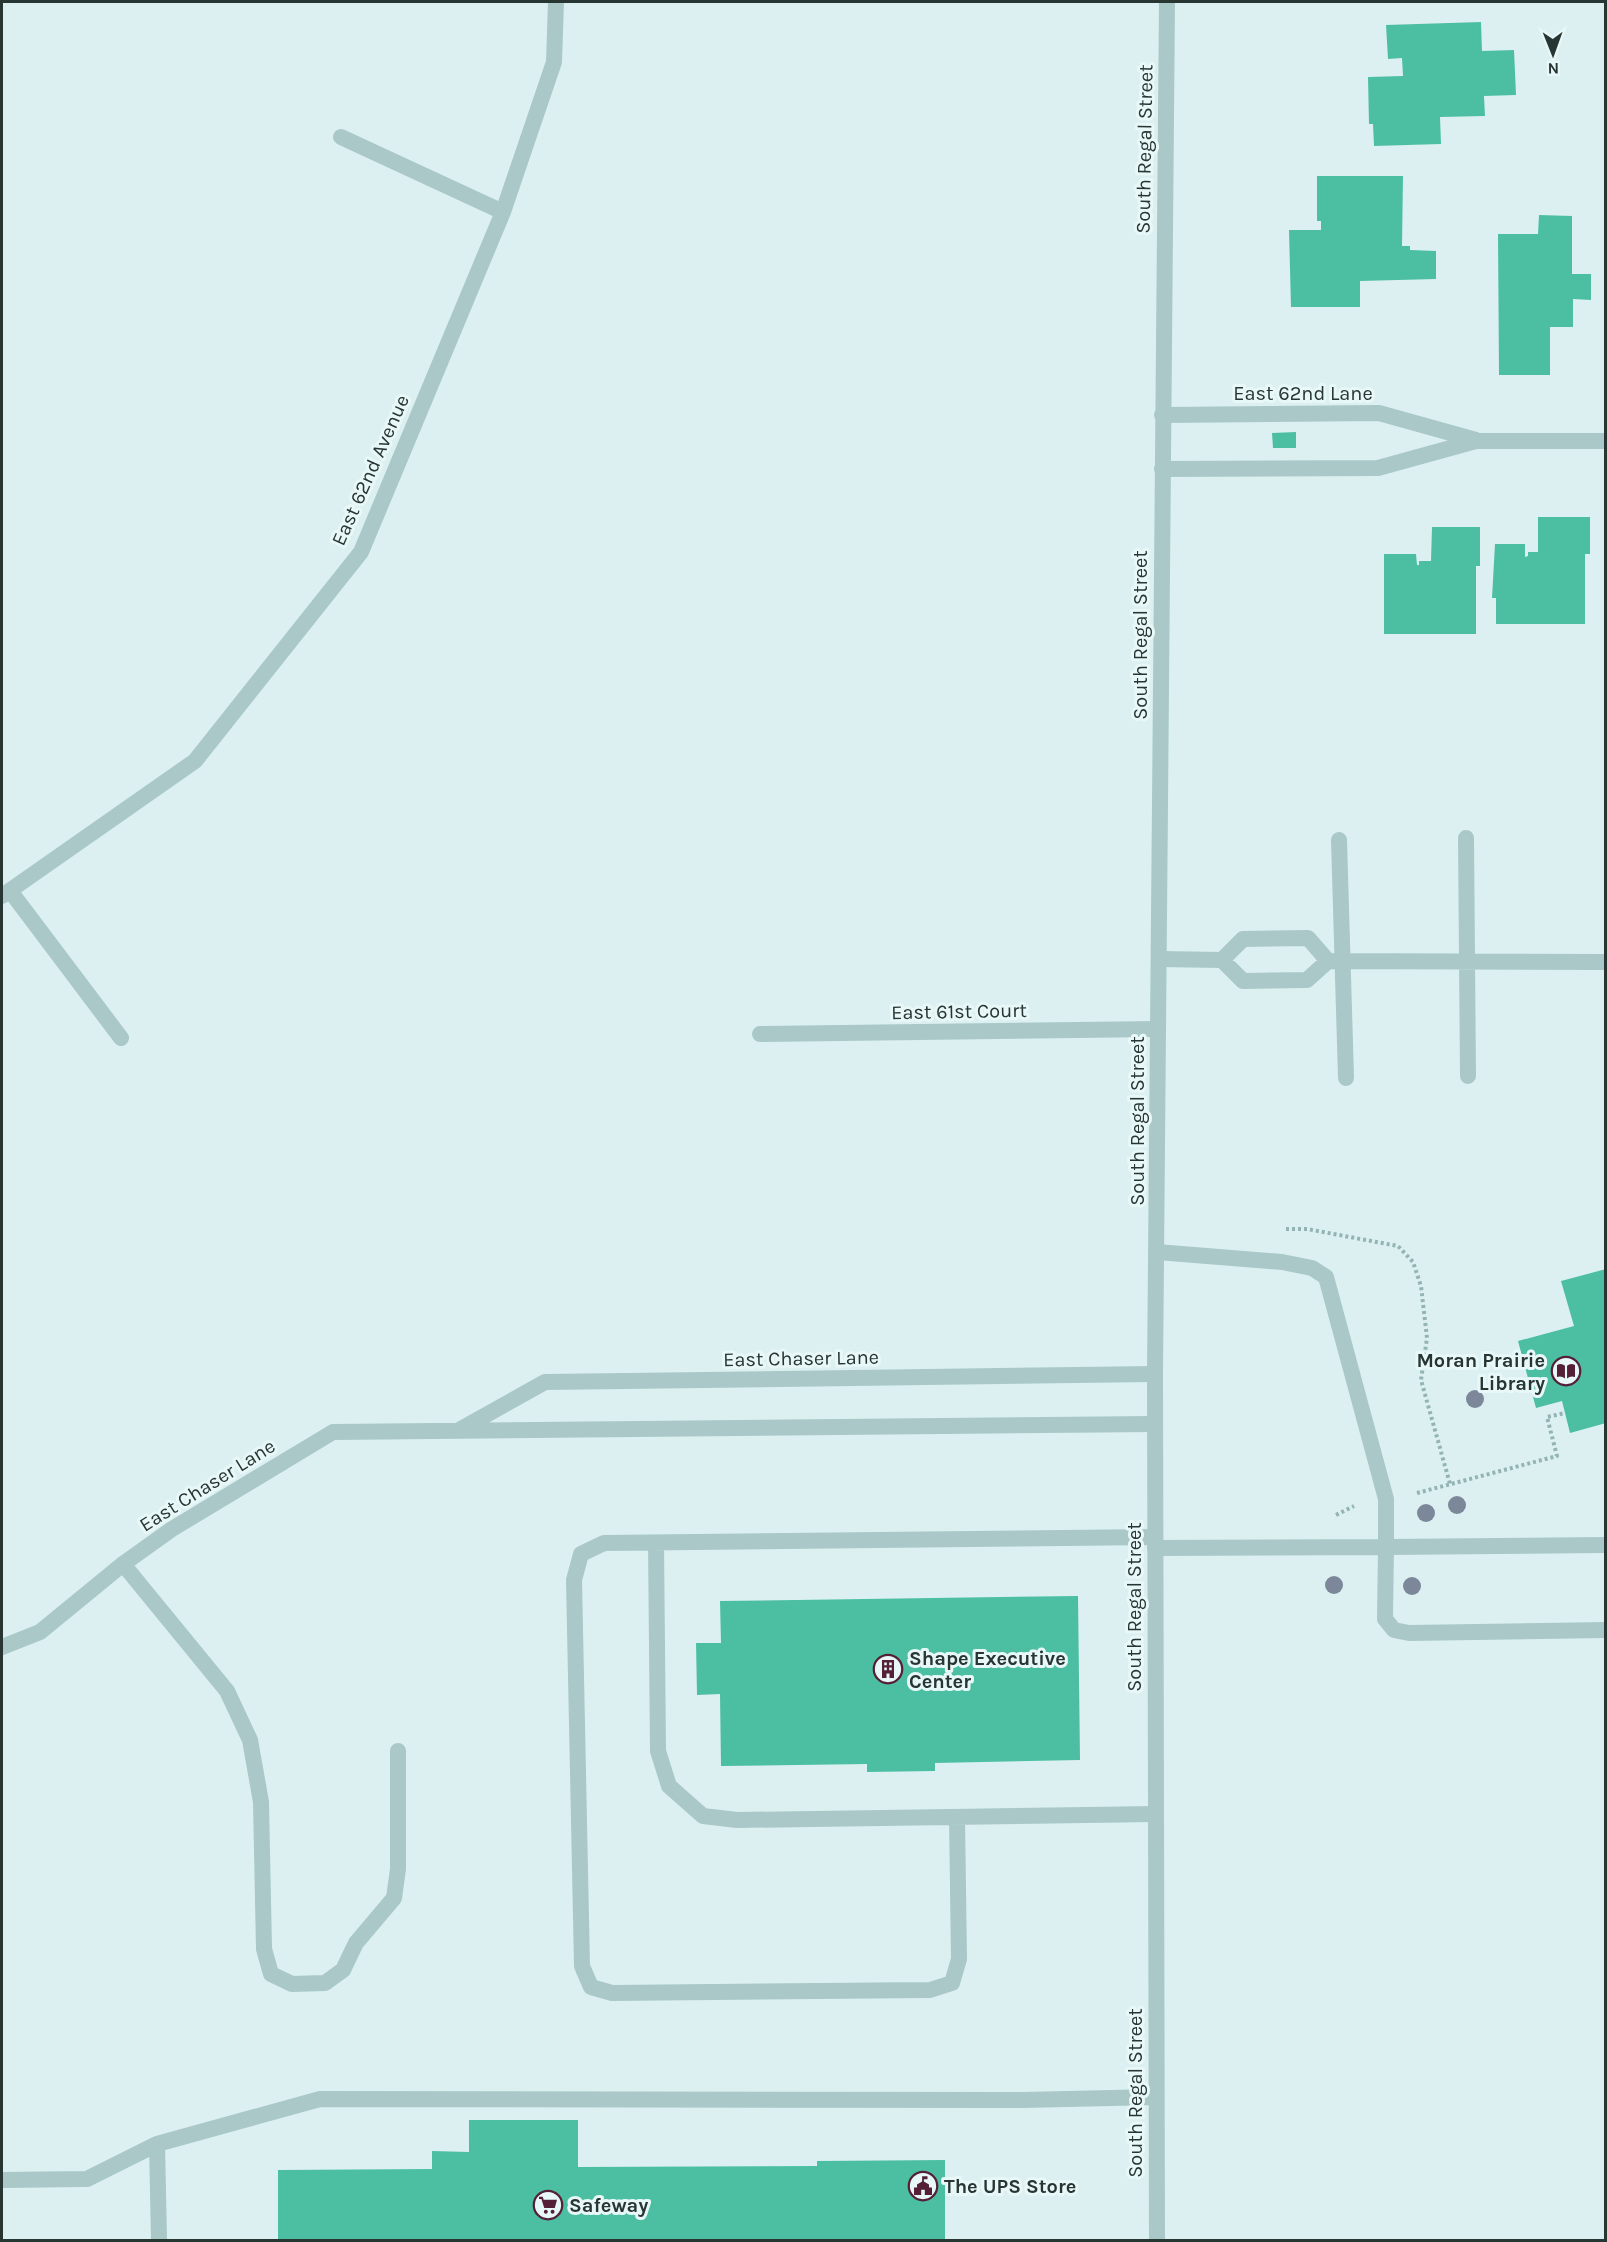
<svg xmlns="http://www.w3.org/2000/svg" width="1607" height="2242" viewBox="0 0 1607 2242" font-family="Karla,sans-serif">
	<rect width="100%" height="100%" fill="#dcf0f1"/>
	<path fill="#4cbfa2" d="M1481 22 1482 51 1514 50 1516 95 1484 96 1485 116 1440 117 1441 144 1374 146 1373 124H1369L1368 77 1403 76 1402 58 1388 59 1386 25Z
		M1317 176H1403L1402 246H1410V250L1436 251V279L1360 281V307H1291L1289 230H1321V221H1317Z
		M1539 215 1572 216V274H1591V300L1573 299V327H1550V375H1499L1498 234H1538Z
		M1296 432V448H1273L1272 433Z
		M1538 517H1590V554H1585V624H1496V598H1492L1495 544H1525V557L1528 556V552H1538Z
		M1432 527H1480V566H1476V634H1384V554H1416L1417 565H1419V561H1431Z
		M1606 1269V1423L1570 1433 1562 1401 1536 1408 1518 1341 1574 1326 1561 1281Z
		M1078 1596 1080 1760 935 1763V1771L867 1772V1764L721 1766 720 1694 697 1695 696 1643H721L720 1601Z
		M469 2120H578V2167L817 2166V2161L945 2160V2240H278V2170L432 2169V2151L469 2152Z"/>
	<g fill="none" stroke-linecap="round" stroke-linejoin="round">
		<path stroke="#93b4b2" stroke-width="4" stroke-dasharray="3 3" stroke-linecap="butt" d="M1286 1229H1307L1398 1246 1413 1262 1421 1286 1427 1338 1421 1380 1450 1484
			M1417 1493 1557 1456 1547 1417 1565 1413
			M1336 1515 1354 1506"/>
		<path stroke="#a9c8c7" stroke-width="16" d="M1466 838 1468 1076
			M1339 840 1346 1078
			M1159 959 1222 960 1243 981 1307 980 1328 961 1308 938 1243 939 1222 960
			M1328 961 1606 962
			M656 1543 658 1751 669 1786 703 1816 737 1820 1156 1814
			M1606 1545 1386 1547 1385 1619 1394 1630 1409 1633 1606 1630
			M1155 1548 1386 1547V1499L1326 1277 1312 1268 1282 1262 1157 1252
			M123 1564 227 1691 250 1740 261 1802 264 1949 271 1974 292 1984 325 1983 343 1970 356 1943 394 1898 398 1869V1751
			M957 1817 959 1959 952 1983 930 1990 612 1993 591 1987 582 1966 574 1580 581 1554 604 1543 1155 1537
			M157 2144 159 2240
			M2 2180 87 2179 157 2144 320 2099 1023 2100 1156 2097"/>
		<path stroke="#a9c8c7" stroke-width="16" d="M341 137 503 212
			M1162 415 1379 413 1476 440
			M1162 469 1378 468 1476 441H1606
			M11 892 121 1038
			M2 896 195 761 361 552 503 212 554 62 556 2
			M760 1034 1158 1029
			M461 1429 545 1382 1155 1374
			M2 1647 40 1632 123 1564 172 1529 333 1432 1155 1424"/>
		<path stroke="#a9c8c7" stroke-width="16" d="M1157 2240 1155 1374 1167 2"/>
	</g>
	<g fill="#7c889a">
		<circle cx="1475" cy="1399" r="9"/>
		<circle cx="1457" cy="1505" r="9"/>
		<circle cx="1426" cy="1513" r="9"/>
		<circle cx="1334" cy="1585" r="9"/>
		<circle cx="1412" cy="1586" r="9"/>
	</g>
	<defs>
		<g id="library-ring" transform="scale(1.5)"><circle r="9.5" fill="#e8f8f8" stroke="#552037" stroke-width="1.5"/><path d="M-6-4Q-3-5.5-.7-3.5V5Q-3 3-6 4ZM6-4Q3-5.5 .7-3.5V5Q3 3 6 4Z" fill="#552037"/></g>
		<g id="building-ring" transform="scale(1.5)"><circle r="9.5" fill="#e8f8f8" stroke="#552037" stroke-width="1.5"/><path d="M-4-6H4V6H1V3H-1V6H-4ZM-2.5-4.3h1.7v1.8h-1.7ZM.8-4.3h1.7v1.8H.8ZM-2.5-1h1.7V.8h-1.7ZM.8-1h1.7V.8H.8Z" fill="#552037"/></g>
		<g id="civic-ring" transform="scale(1.5)"><circle r="9.5" fill="#e8f8f8" stroke="#552037" stroke-width="1.5"/><path d="M-.6-6.5H3V-4.5H.6V-3L4-1V1h2V6H-6V1h2V-1L-.6-3ZM-1.2 2.5V6h2.4V2.5Z" fill="#552037"/></g>
		<g id="supermarket-ring" transform="scale(1.5)"><circle r="9.5" fill="#e8f8f8" stroke="#552037" stroke-width="1.5"/><path d="M-6-5.5h2.5l.6 2H6L4.5 2H-2.5L-4.4-4H-6ZM-1.5 3.2a1.3 1.3 0 1 0 .1 0ZM3 3.2a1.3 1.3 0 1 0 .1 0Z" fill="#552037"/></g>
	</defs>
	<g fill-rule="evenodd">
		<use href="#library-ring" x="1566" y="1371"/>
		<use href="#building-ring" x="888" y="1669"/>
		<use href="#civic-ring" x="923" y="2186"/>
		<use href="#supermarket-ring" x="548" y="2205"/>
	</g>
	<g text-anchor="middle" stroke-width="6" stroke-linejoin="round" paint-order="stroke">
		<g font-size="20" fill="#283633" stroke="#e8f8f8">
			<text transform="translate(1144 149) rotate(-89)" y="7">South Regal Street</text>
			<text x="1303" y="400">East 62nd Lane</text>
			<text transform="translate(370 470) rotate(-66)" y="7">East 62nd Avenue</text>
			<text transform="translate(1140 635) rotate(-90)" y="7">South Regal Street</text>
			<text transform="translate(959 1011) rotate(-1)" y="7">East 61st Court</text>
			<text transform="translate(1137 1121) rotate(-90)" y="7">South Regal Street</text>
			<text transform="translate(801 1358) rotate(-1)" y="7">East Chaser Lane</text>
			<text transform="translate(207 1485) rotate(-32)" y="7">East Chaser Lane</text>
			<text transform="translate(1134 1607) rotate(-90)" y="7">South Regal Street</text>
			<text transform="translate(1135 2093) rotate(-90)" y="7">South Regal Street</text>
		</g>
		<g font-size="20" font-weight="bold" fill="#283633" stroke="#e8f8f8" text-anchor="start">
			<text x="1545" y="1367" text-anchor="end">Moran Prairie<tspan x="1545" dy="23">Library</tspan></text>
			<text x="909" y="1665">Shape Executive<tspan x="909" dy="23">Center</tspan></text>
			<text x="944" y="2193">The UPS Store</text>
			<text x="569" y="2212">Safeway</text>
		</g>
	</g>
	<rect width="1607" height="2242" fill="none" stroke="#283633" stroke-width="6"/>
	<g transform="translate(1553 54) rotate(179)" stroke="#e8f8f8" stroke-width="4.5" paint-order="stroke">
	<path d="M0-4.5L10 22L0 15L-10 22Z" fill="#283633"/>
	<text y="-9" font-size="16" font-weight="bold" text-anchor="middle" fill="#283633">N</text>
	</g>
</svg>
